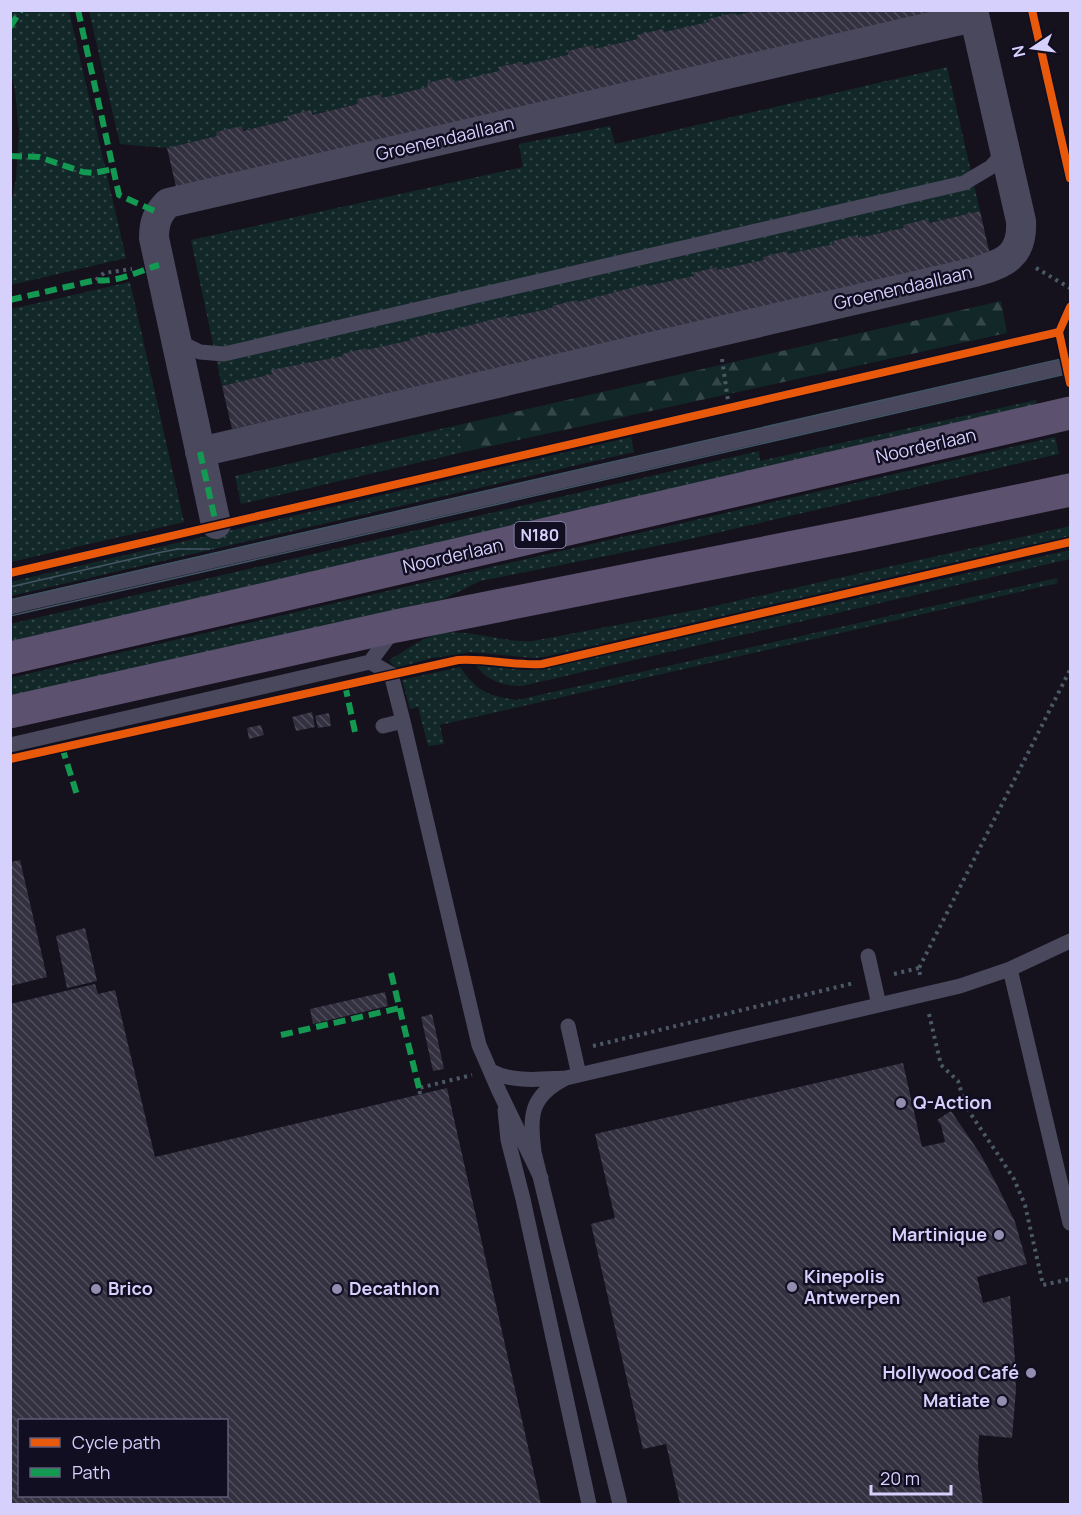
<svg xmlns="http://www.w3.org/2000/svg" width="1081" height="1515" viewBox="0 0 1081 1515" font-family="Manrope,sans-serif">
	<defs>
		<pattern id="grass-dots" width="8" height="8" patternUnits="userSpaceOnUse" patternTransform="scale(1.5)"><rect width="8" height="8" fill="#122828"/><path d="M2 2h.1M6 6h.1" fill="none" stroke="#344648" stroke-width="1.8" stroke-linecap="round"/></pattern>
		<pattern id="forest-firs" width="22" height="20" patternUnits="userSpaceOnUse" patternTransform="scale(1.5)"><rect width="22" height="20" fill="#122828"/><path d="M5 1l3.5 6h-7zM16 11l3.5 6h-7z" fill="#344648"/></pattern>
		<pattern id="building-back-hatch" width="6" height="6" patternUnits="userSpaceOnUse" patternTransform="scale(1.5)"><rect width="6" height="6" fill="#33303f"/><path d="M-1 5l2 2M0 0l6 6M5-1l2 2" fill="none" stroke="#504d5c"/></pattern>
	</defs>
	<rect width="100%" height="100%" fill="#15121d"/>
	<path fill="url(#grass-dots)" d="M10 11H69L126 258 11 285 10 206 16 180 19 132 15 90 11 74Z
		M89 11H763L167 148 120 144Z
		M947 67 980 211 222 386 191 240 523 167 519 144 610 126 615 144Z
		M130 282 184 522 11 562V309Z
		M1036 400 1038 407 11 646 10 624 759 451 760 461Z
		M458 425 464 452 241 504 235 476Z
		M631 437 634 452 11 596 10 582Z
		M1055 437 1059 454 681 541 480 581 444 599 11 699 10 678Z
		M1070 526V536L544 657 534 658 471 652 432 658 395 668 389 660C404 652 422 637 439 634 467 628 504 643 533 641L701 609Z
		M1070 550V559L522 686C503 686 487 681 476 665L524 670 543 669Z
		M1057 578 1058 583 440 725 444 744 428 746 418 707 410 709 402 680 460 667C477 692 489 696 517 700Z"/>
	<path fill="url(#forest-firs)" d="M1001 301 1007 333 464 452 458 425Z"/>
	<path fill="url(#building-back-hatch)" fill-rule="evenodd" d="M759 10H933L934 16 177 191 167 148 217 136 216 132 242 126 243 131 288 120 287 116 311 110 312 115 358 104 357 99 381 94 382 98 428 87 427 83 452 77 453 82 499 71 498 67 522 62 523 65 568 55V51L593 45 594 49 638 39 637 35 663 29 664 32 709 22 708 19 733 13 734 16Z
		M980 211 990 255 232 429 222 386 272 374 271 370 343 356 342 354 366 348V350L412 340V338L436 332V334L506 316V318L553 308 552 306 577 300 578 302 646 284 647 286 694 276 693 273 717 267V270L764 260 763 257 787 251 788 254 834 244 833 241 858 235V238L904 228 903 225 928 219 929 223Z
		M312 712 315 727 296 731 292 717Z
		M329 713 331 726 318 728 315 716Z
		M261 725 264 735 249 739 247 728Z
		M20 860 47 977 10 986V862Z
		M85 928 97 981 67 988 56 936Z
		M95 984 98 994 115 990 155 1157 447 1088 541 1504H10V1004ZM20 1420H226V1496H20Z
		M385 992 388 1006 313 1024 310 1009Z
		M432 1014 444 1069 433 1071 421 1017Z
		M903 1063 922 1147 945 1142 941 1125 937 1120 951 1111 981 1155 999 1189 1015 1222 1027 1264 977 1277 983 1303 1010 1296 1015 1361 1016 1390 1012 1438 979 1435 978 1466 983 1504H680L666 1444 643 1449 591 1224 615 1218 595 1134Z"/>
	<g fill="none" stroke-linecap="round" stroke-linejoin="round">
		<path stroke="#4b5966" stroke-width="4" stroke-dasharray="3 4.5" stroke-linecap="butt" d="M1036 268 1070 288
			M96 280 104 273 132 269
			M722 359 729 408
			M894 974 919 968
			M920 975 919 968 1070 670
			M929 1014 941 1065 958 1081 966 1107 999 1156 1014 1179 1025 1205 1043 1285 1070 1279
			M593 1046 854 983
			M420 1094 419 1088 472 1075"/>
		<path stroke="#49485d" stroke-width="15" d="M175 340 200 352 224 354 964 183 991 167 1005 151
			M10 607 1070 365
			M370 662 391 674 403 721
			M383 726 403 721 479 1045 499 1091 541 1178
			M10 745 370 662 393 631
			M868 956 879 1005
			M1010 969 1070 1223
			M568 1026 579 1075
			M491 1071C513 1083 542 1079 566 1078L960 986 1010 969 1070 941
			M564 1079C529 1097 530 1117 534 1152L620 1504
			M505 1110 508 1140 523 1199 589 1504"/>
		<path stroke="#49485d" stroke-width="30" d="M200 452 975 272C1005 263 1023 256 1021 221L973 10
			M216 524 154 238C154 223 157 214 168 203L974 17"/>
		<path stroke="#5c516f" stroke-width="33" d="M10 658 1070 413
			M10 712 396 626 855 535 1070 490"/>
		<path stroke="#425565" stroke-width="1.5" d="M10 587 162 552 178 549H210
			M10 600 1070 357
			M10 616 1070 373"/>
		<path stroke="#139951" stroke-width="6" stroke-dasharray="12 6" stroke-linecap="butt" d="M78 10 119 195 159 213
			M10 27 21 10
			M10 156 39 157 83 172 94 173 113 169
			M10 300 96 280C119 283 138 271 159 265
			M200 452 216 524
			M345 685 355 732
			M62 747 78 798
			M391 973 419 1088
			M281 1035 400 1008"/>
		<g stroke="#120e21" stroke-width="11">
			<path id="cycleway" d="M1032 10 1070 178
				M1070 307 1059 332 1070 383
				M10 573 1059 332
				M10 759 458 660C486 658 514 666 542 664L1070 542"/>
		</g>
		<use href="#cycleway" stroke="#e8590c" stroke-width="8"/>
	</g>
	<g fill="#928eaf" stroke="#120e21" stroke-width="2">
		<circle cx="901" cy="1103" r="6"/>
		<circle cx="999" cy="1235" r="6"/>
		<circle cx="792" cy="1287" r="6"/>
		<circle cx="96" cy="1289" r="6"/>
		<circle cx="337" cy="1289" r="6"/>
		<circle cx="1031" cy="1373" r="6"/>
		<circle cx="1002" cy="1401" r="6"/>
	</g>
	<g text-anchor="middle" stroke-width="5" stroke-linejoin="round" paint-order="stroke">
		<rect fill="#120e21" stroke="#9b96bb" stroke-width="1.5" x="514.5" y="522" width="51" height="26" rx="4.5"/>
		<g font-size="16" font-weight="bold" fill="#d6d0fd">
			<text x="540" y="541">N180</text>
		</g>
		<g font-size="18" fill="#d6d0fd" stroke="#120e21">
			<text transform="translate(445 139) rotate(-13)" y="6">Groenendaallaan</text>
			<text transform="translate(903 288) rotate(-13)" y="6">Groenendaallaan</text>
			<text transform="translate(926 446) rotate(-13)" y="6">Noorderlaan</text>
			<text transform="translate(453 556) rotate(-13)" y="6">Noorderlaan</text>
		</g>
		<g font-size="18" font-weight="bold" fill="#d6d0fd" stroke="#120e21" text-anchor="start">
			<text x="913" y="1109">Q-Action</text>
			<text x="987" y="1241" text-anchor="end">Martinique</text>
			<text x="804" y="1283">Kinepolis<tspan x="804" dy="21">Antwerpen</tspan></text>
			<text x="108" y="1295">Brico</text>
			<text x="349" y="1295">Decathlon</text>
			<text x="1019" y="1379" text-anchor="end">Hollywood Café</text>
			<text x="990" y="1407" text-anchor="end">Matiate</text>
		</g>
	</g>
	<rect width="1081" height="1515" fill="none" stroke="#d6d0fd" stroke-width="24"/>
	<rect x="18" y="1419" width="210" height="78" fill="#120e21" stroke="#605c79" stroke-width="1.5"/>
	<rect x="30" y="1438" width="30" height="9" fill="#e8590c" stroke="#605c79" stroke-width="1.5"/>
	<text x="72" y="1449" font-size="18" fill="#d6d0fd">Cycle path</text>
	<rect x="30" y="1468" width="30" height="9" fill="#139951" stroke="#605c79" stroke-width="1.5"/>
	<text x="72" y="1479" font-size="18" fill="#d6d0fd">Path</text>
	<g transform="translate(1033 48) rotate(257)" stroke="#120e21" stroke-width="4.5" paint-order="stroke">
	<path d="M0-4.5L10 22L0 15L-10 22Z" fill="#d6d0fd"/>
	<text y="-9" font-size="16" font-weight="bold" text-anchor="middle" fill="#d6d0fd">N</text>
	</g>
	<path d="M871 1485v9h80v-9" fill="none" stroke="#d6d0fd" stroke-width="3"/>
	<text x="880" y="1485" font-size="18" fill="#d6d0fd" stroke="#120e21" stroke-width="4.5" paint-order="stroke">20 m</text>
</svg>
